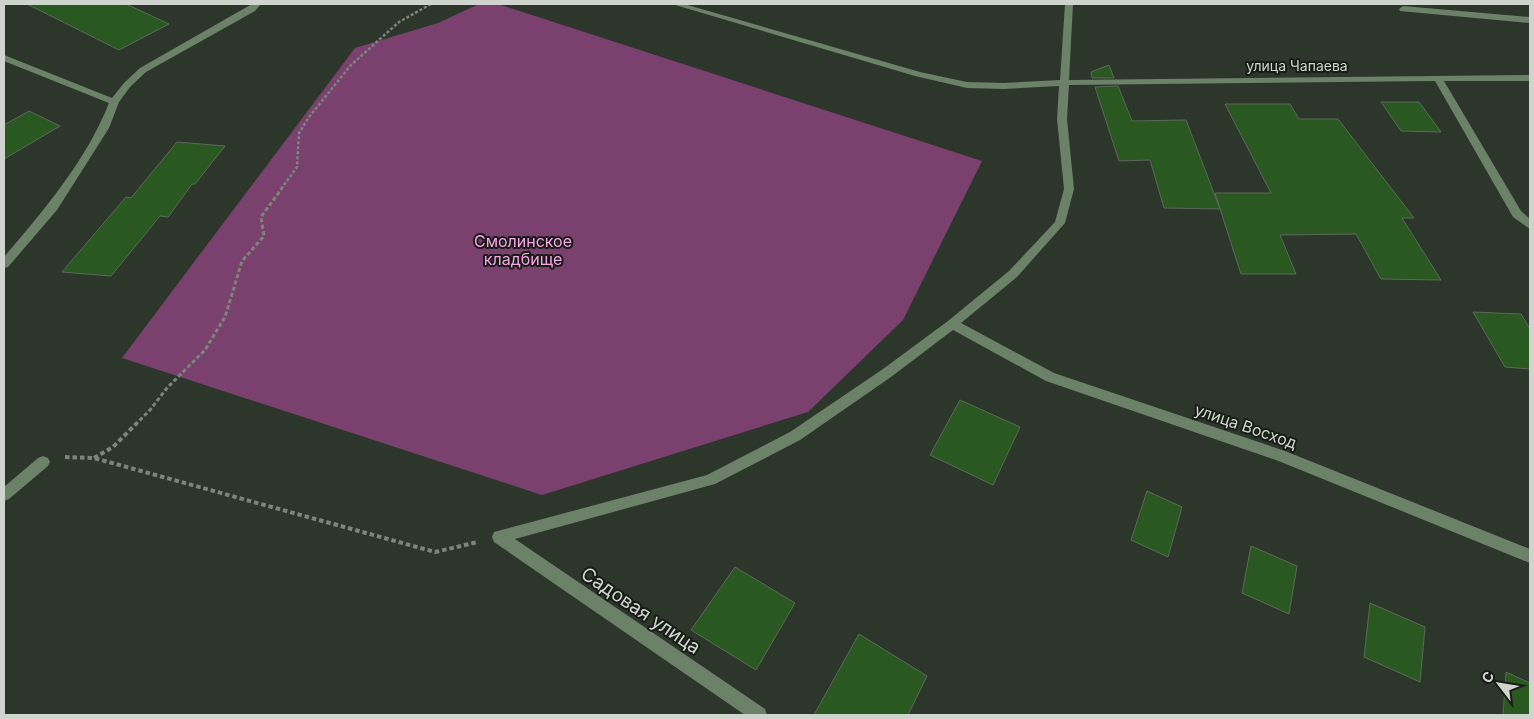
<svg xmlns="http://www.w3.org/2000/svg" width="1534" height="719" viewBox="0 0 1534 719" font-family="Inter,sans-serif">
	<rect width="100%" height="100%" fill="#2d362b"/>
	<path fill="#7a416f" d="M479 4H498L982 161 903 320 808 412 542 495 122 358 355 48 438 23Z"/>
	<path fill="#295820" stroke="#5d685b" d="M27 4H126L169 24 119 50Z
		M1109 65 1114 78H1092L1091 72Z
		M1118 86 1132 121 1186 120 1220 209 1164 208 1150 160 1119 161 1095 87Z
		M1381 102H1419L1441 132 1401 131Z
		M1225 104H1290L1299 119H1338L1414 218H1402L1441 280 1381 279 1356 234 1280 235 1296 274H1241L1215 193H1271Z
		M29 111 60 126 4 159V125Z
		M177 142 225 146 195 184H192L168 217 160 216 111 276 62 272 126 197 131 198Z
		M1473 312 1521 314 1530 329V369L1505 367Z
		M960 400 1020 427 993 485 930 455Z
		M1147 491 1182 507 1168 557 1131 540Z
		M1251 546 1297 566 1289 614 1242 593Z
		M735 567 795 603 756 670 691 630Z
		M1370 603 1425 627 1420 682 1364 657Z
		M859 634 927 676 908 715H814Z
		M1506 672 1530 683V715H1503Z"/>
	<g fill="none" stroke-linecap="round" stroke-linejoin="round">
		<path stroke="#7d857b" stroke-width="2.5" stroke-dasharray="3 2" stroke-linecap="butt" d="M281 189 297 167 299 133 309 117 351 65 399 22 431 4"/>
		<path stroke="#7d857b" stroke-width="3" stroke-dasharray="4 2.5" stroke-linecap="butt" d="M135 425 150 410 167 388 205 350 225 317 242 261 264 236 261 217 282 188"/>
		<path stroke="#7d857b" stroke-width="4" stroke-dasharray="4.5 3" stroke-linecap="butt" d="M65 457 94 458 435 552 478 542
			M94 458 113 447 137 423"/>
		<path fill="#6b8168" fill-rule="evenodd" d="M252 4H261L255 11 146 72 130 87 119 102 109 128 57 210 8 267 4 268V257C44 210 86 161 109 103L4 61V55L112 98 124 83 140 68Z
			M672 4H684L920 72 967 82 1004 83 1060 80 1065 4H1073L1069 80 1530 75V81H1444L1521 211 1530 219V229L1513 217 1435 81 1069 85 1067 119 1074 189 1065 223 1017 277 961 323 1054 373 1285 451 1530 549V563L1276 460 1046 381 953 330 891 377 800 440 715 484 515 539 765 709 767 715H745L494 542 492 537 494 532 707 475 790 432 883 369 948 321 1009 271 1055 222 1064 189 1057 119 1059 86 1004 89 967 88 915 76Z
			M1403 6 1530 17V23L1400 11 1399 9Z
			M43 456 48 458 50 462 48 466 9 499 4 501V487L38 458Z"/>
	</g>
	<g text-anchor="middle" stroke-width="4" stroke-linejoin="round" paint-order="stroke">
		<g font-size="14" fill="#cfd5ce" stroke="#181c17">
			<text x="1297" y="71">улица Чапаева</text>
		</g>
		<g font-size="16" fill="#f9a4e7" stroke="#181c17">
			<text x="523" y="247">Смолинское<tspan x="523" dy="18">кладбище</tspan></text>
		</g>
		<g font-size="16" fill="#cfd5ce" stroke="#181c17">
			<text transform="translate(1246 426) rotate(19)" y="6">улица Восход</text>
		</g>
		<g font-size="19" fill="#cfd5ce" stroke="#181c17">
			<text transform="translate(641 610) rotate(34)" y="7">Садовая улица</text>
		</g>
	</g>
	<rect width="1534" height="719" fill="none" stroke="#cfd5ce" stroke-width="10"/>
	<g transform="translate(1499 684) rotate(301)" stroke="#181c17" stroke-width="4" paint-order="stroke">
	<path d="M0-4L9 19L0 12L-9 19Z" fill="#cfd5ce"/>
	<text y="-8" font-size="14" font-weight="bold" text-anchor="middle" fill="#cfd5ce">С</text>
	</g>
</svg>
